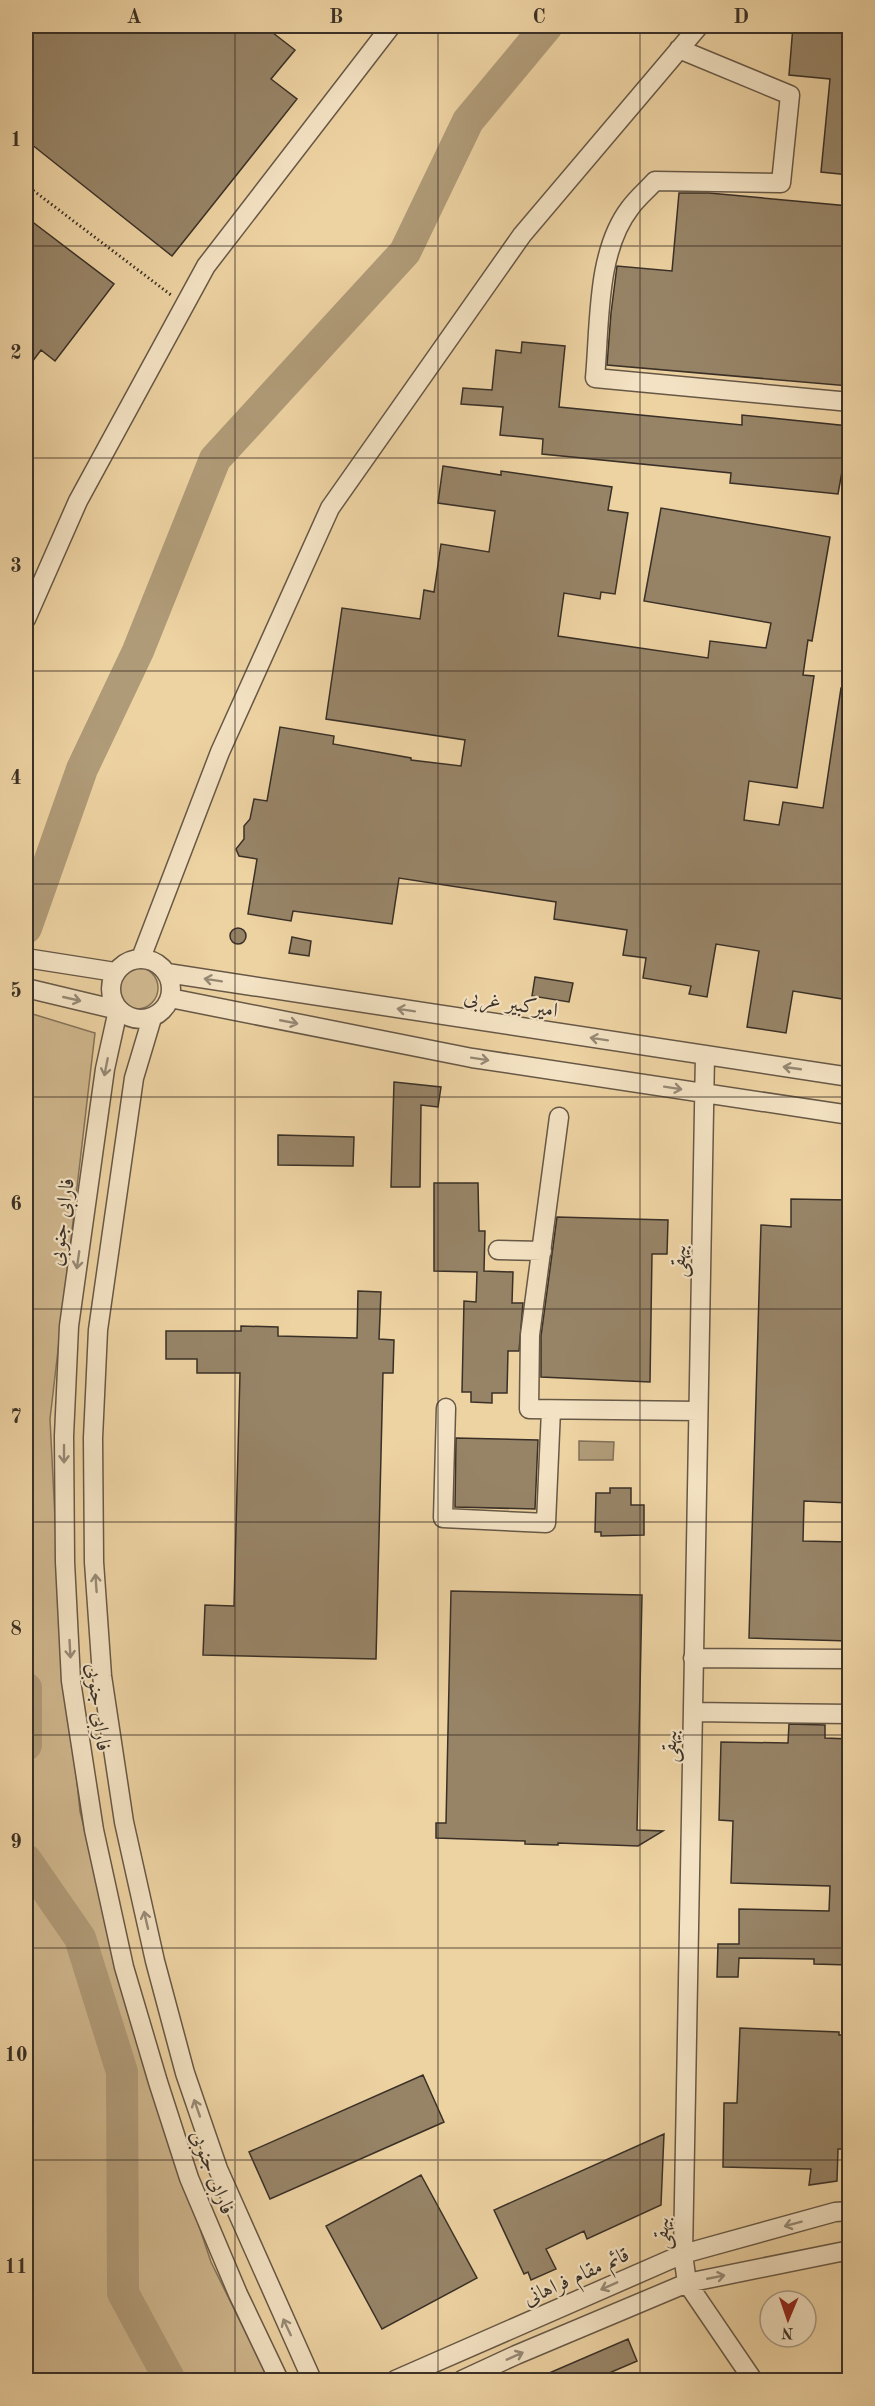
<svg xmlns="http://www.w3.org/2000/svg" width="875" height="2406" viewBox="0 0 875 2406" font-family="'Old Standard TT',Amiri,serif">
	<rect width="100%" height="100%" fill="#edd2a2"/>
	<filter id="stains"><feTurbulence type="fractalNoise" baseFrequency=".00333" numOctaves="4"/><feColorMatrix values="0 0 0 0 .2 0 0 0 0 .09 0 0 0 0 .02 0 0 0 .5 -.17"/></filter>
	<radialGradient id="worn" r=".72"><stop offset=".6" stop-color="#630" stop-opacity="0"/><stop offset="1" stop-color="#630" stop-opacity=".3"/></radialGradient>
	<path fill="#cfb68d" stroke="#84735a" stroke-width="1.5" d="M116 988a21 21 0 1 1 42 0a21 21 0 1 1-42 0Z
		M26 1012 95 1033 50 1419 60 1617 80 1811 128 2014 211 2262 269 2380H26Z"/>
	<path fill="#b09b78" stroke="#817058" stroke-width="1.5" d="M579 1441 614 1442 613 1460H579Z"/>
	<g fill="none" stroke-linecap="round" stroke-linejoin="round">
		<path stroke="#b09b78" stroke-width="32" d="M26 928 82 769 138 651 215 459 405 252 468 121 547 26
			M26 1688V1745
			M26 1860 80 1938 122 2072 123 2293 170 2380"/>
	</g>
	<path fill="#978467" stroke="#3a3027" stroke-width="1.5" d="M26 26H264L295 50 271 79 297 99 172 256 26 140Z
		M793 26H849V175L821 172 830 79 789 75Z
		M679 193H709L849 206V386L607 365 611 313 617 266 672 271Z
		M26 217 114 284 55 361 41 350 26 370Z
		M522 342 565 346 559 407 742 425V415L849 426V467L843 466 838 494 730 483 731 473 542 454 543 439 500 435 503 407 461 404 463 388 492 390 496 350 521 353Z
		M443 466 501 475V471L612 487 608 510 628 513 615 594 601 592 600 599 564 593 558 636 708 658 710 641 766 648 771 623 644 601 661 508 830 537 812 641 808 640 803 675 814 676 797 788 749 781 744 820 779 825 783 802 823 808 841 688H849V1000L793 991 786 1033 747 1027 759 951 716 944 707 997 689 994 691 986 643 978 646 958 623 955 627 930 554 919 556 902 399 878 392 924 293 911 291 921 248 914 257 859 239 856 236 849 244 839V826L250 819 254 799 267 801 280 727 334 736 333 744 411 758V760L461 766 465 740 326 719 342 608 420 619 424 590 434 592 441 544 489 552 495 511 438 503Z
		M230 936a8 8 0 1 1 16 0a8 8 0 1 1-16 0Z
		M292 937 311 941 309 956 289 953Z
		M535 977 573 983 569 1002 532 996Z
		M394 1082 441 1087 438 1107 421 1105 420 1187H391Z
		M278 1135 354 1137 353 1166 278 1165Z
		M434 1183H478L479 1231H485L484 1271 513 1272 512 1303H523L519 1351H508L507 1393H492V1403L471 1402V1392H462L464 1301 476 1302 477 1272 434 1271Z
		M791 1199 849 1200V1503L804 1501 803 1541 849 1542V1641L749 1638 761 1225 791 1227Z
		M557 1217 668 1220 667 1254H652L650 1382 541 1377V1336Z
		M358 1291 381 1292 379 1339 394 1340 393 1373H383L376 1659 203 1655 205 1605 234 1606 240 1373H197V1359H166V1331H241V1326L278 1327V1336L357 1338Z
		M456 1438 538 1440 535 1509 455 1507Z
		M610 1488H631V1505H644V1535L601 1536V1532H595L596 1493H610Z
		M451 1591 642 1595 637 1830 663 1831 638 1846 558 1843V1845L525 1844V1841L436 1838V1823H446Z
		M789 1724 825 1725V1738L849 1739V1965L814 1964V1959L739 1958 738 1977H717L718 1944H739V1909L829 1911 830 1886 731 1883 733 1821 719 1820 721 1742 788 1743Z
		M740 2028 839 2032V2035H849V2149H838L837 2181 809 2185 811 2169 723 2167 724 2103H737Z
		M423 2075 444 2122 270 2199 249 2152Z
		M664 2134 661 2205 587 2239 584 2231 546 2249 556 2269 531 2280 528 2272 524 2274 494 2210Z
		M421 2175 477 2278 382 2329 326 2226Z
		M628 2339 637 2361 593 2380H533Z"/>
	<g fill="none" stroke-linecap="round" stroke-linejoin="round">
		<g stroke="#675846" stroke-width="21">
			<path id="minor" d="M679 49 790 95 781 183 655 181C647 190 637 198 630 208 596 252 600 325 595 378L850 402
				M26 619 78 501 206 266 391 26
				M26 958 115 972
				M141 958 220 752 330 508 522 235 699 26
				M111 989a30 30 0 1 1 60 0a30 30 0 1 1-60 0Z
				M167 973 850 1077
				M26 988 118 1010 105 1069 69 1326 64 1436 65 1562 71 1681 94 1830 124 1967 158 2082 189 2178 238 2294 279 2380
				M170 998 472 1058 850 1115
				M152 1018 134 1078 98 1330 93 1438 94 1562 102 1676 124 1822 155 1961 185 2073 218 2169 312 2380
				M705 1055 683 2254 687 2283 753 2380
				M559 1117 530 1335 529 1409 698 1411
				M498 1250 542 1251
				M446 1408 443 1518 546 1523 551 1410
				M693 1658 850 1659
				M693 1712 850 1714
				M395 2380 683 2254 835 2212 850 2211
				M462 2380 516 2355 687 2283 850 2250"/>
		</g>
		<path stroke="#3a3027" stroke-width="3" stroke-dasharray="1.5 3" stroke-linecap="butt" d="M26 185 171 295"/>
		<use href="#minor" stroke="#f3e2c3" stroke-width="18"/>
	</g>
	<defs><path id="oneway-shaft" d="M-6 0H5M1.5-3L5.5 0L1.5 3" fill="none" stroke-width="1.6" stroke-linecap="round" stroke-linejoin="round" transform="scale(1.5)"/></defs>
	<g stroke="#968975">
		<use href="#oneway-shaft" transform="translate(213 980) rotate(-171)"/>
		<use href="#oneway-shaft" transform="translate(72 999) rotate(13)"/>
		<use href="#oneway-shaft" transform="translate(406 1010) rotate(-171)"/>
		<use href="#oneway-shaft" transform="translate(289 1022) rotate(11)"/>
		<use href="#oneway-shaft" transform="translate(599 1039) rotate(-171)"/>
		<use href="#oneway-shaft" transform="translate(480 1059) rotate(9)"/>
		<use href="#oneway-shaft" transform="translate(106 1067) rotate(101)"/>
		<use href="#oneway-shaft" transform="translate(792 1068) rotate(-172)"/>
		<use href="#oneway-shaft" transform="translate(673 1088) rotate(9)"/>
		<use href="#oneway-shaft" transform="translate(78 1260) rotate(98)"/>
		<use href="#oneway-shaft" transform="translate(64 1454) rotate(90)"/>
		<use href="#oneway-shaft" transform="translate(96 1583) rotate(-94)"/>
		<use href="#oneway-shaft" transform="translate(70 1649) rotate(87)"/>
		<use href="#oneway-shaft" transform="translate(146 1920) rotate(-103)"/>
		<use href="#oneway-shaft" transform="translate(197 2108) rotate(-109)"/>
		<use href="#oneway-shaft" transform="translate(793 2224) rotate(165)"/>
		<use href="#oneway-shaft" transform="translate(716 2277) rotate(-11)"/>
		<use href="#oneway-shaft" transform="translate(609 2286) rotate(156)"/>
		<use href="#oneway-shaft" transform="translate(287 2327) rotate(-115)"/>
		<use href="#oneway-shaft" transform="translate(515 2356) rotate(-24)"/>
	</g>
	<path fill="none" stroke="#3a3027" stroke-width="1.5" stroke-opacity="0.55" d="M235 26V2380M438 26V2380M640 26V2380M26 246H850M26 458H850M26 671H850M26 884H850M26 1097H850M26 1309H850M26 1522H850M26 1735H850M26 1948H850M26 2160H850"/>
	<g text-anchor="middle" stroke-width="4.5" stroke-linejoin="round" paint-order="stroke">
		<g font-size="21" fill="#3a3027" stroke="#f3e2c3">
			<text transform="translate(511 1003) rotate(9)" y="7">امیرکبیر غربی</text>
			<text transform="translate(61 1222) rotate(-82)" y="7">فارابی جنوبی</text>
			<text transform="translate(678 1261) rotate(-89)" y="7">بیهقی</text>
			<text transform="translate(99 1707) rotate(83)" y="7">فارابی جنوبی</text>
			<text transform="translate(669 1746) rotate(-89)" y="7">بیهقی</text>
			<text transform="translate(213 2172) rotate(69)" y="7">فارابی جنوبی</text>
			<text transform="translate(661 2233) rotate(-90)" y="7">بیهقی</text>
			<text transform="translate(576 2276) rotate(-24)" y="7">قائم مقام فراهانی</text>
		</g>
	</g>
	<rect width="875" height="2406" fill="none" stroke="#edd2a2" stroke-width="66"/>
	<g transform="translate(788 2319) rotate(182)"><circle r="28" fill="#f3e2c3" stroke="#a99b85" stroke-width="1.5"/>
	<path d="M0-4.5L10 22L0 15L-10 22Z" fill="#8f2418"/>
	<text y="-9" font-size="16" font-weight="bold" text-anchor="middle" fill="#3a3027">N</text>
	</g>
	<rect x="33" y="33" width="809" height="2340" fill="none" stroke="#3a3027" stroke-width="2"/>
	<g font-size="20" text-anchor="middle" font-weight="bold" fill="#3a3027">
		<text x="134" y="23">A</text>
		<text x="336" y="23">B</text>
		<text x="539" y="23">C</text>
		<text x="741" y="23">D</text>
		<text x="16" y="146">1</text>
		<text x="16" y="359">2</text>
		<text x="16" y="572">3</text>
		<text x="16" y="784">4</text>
		<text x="16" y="997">5</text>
		<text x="16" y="1210">6</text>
		<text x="16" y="1423">7</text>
		<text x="16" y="1635">8</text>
		<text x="16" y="1848">9</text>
		<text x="16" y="2061">10</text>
		<text x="16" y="2273">11</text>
	</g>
	<rect width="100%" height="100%" filter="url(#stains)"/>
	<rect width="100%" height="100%" fill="url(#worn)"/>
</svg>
